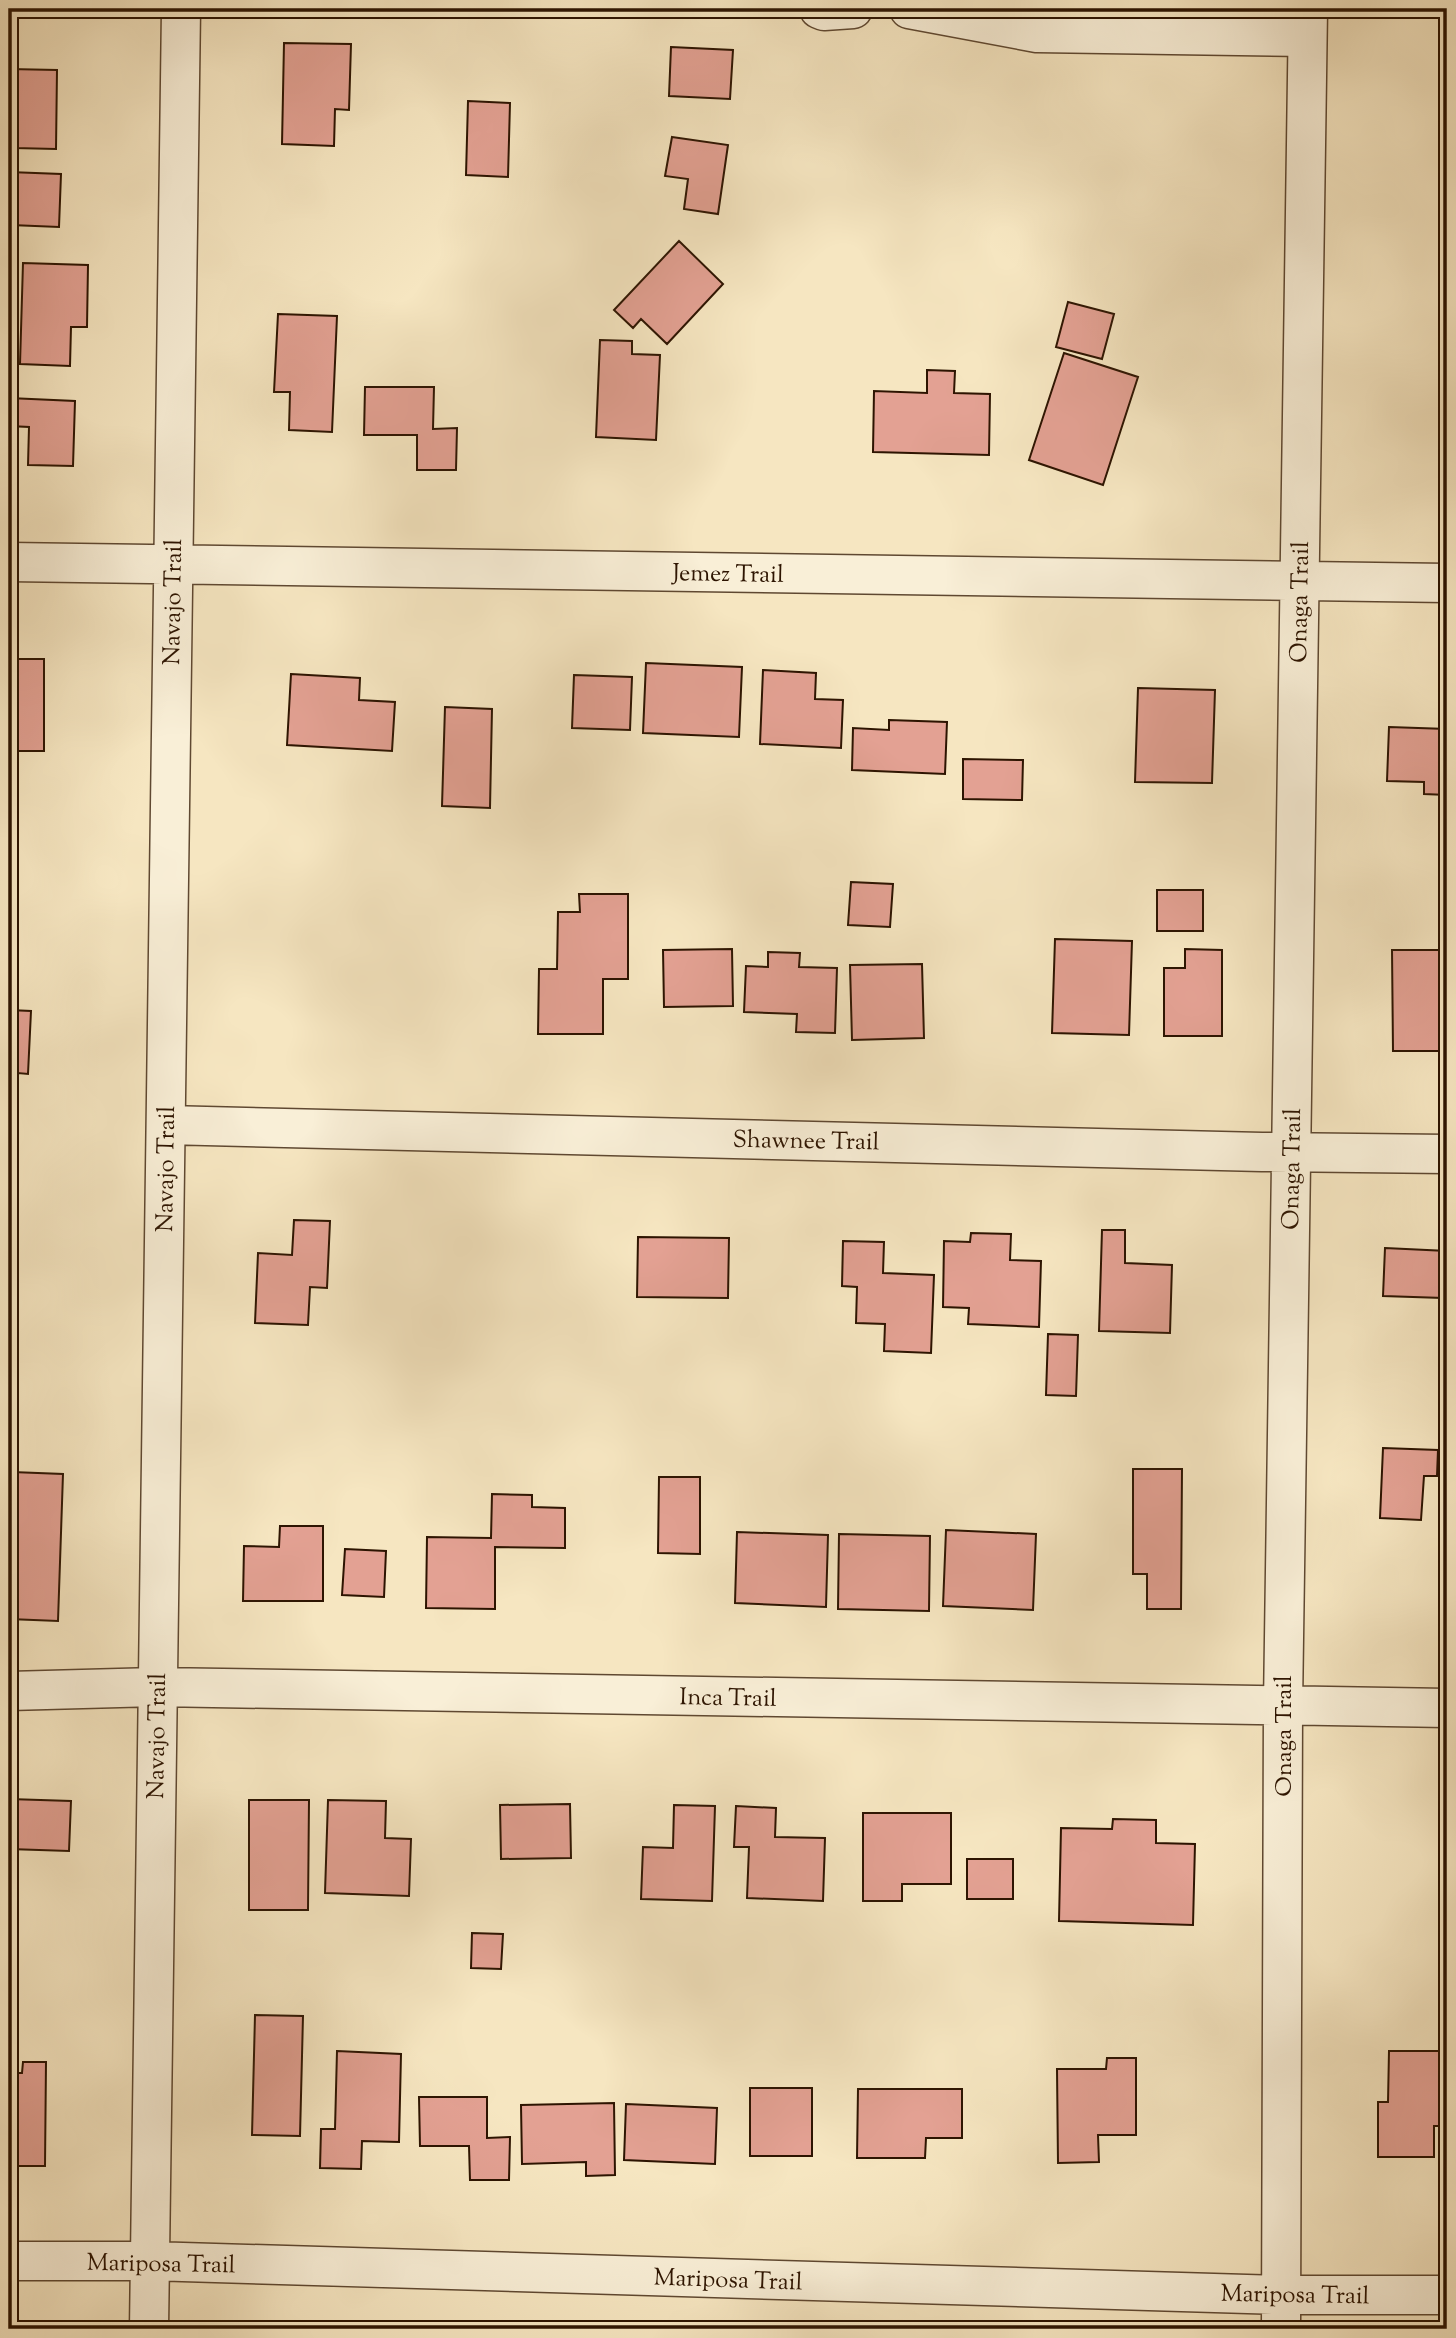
<svg xmlns="http://www.w3.org/2000/svg" width="1456" height="2338" viewBox="0 0 1456 2338" font-family="'Sorts Mill Goudy',serif">
	<rect width="100%" height="100%" fill="#f6e6c1"/>
	<filter id="stains"><feTurbulence type="fractalNoise" baseFrequency=".00286" numOctaves="4"/><feColorMatrix values="0 0 0 0 .2 0 0 0 0 .09 0 0 0 0 .02 0 0 0 .5 -.17"/></filter>
	<radialGradient id="worn" r=".72"><stop offset=".6" stop-color="#630" stop-opacity="0"/><stop offset="1" stop-color="#630" stop-opacity=".3"/></radialGradient>
	<path fill="#e3a193" stroke="#2d1401" stroke-width="2" d="M284 43 351 44 349 110 335 109 334 146 282 144Z
		M671 47 733 50 730 99 669 96Z
		M9 69 57 70 56 149 14 148 13 130H9Z
		M468 101 510 103 508 177 466 175Z
		M672 137 728 145 718 214 684 209 688 179 665 176Z
		M9 172 61 174 59 227 11 225Z
		M679 241 723 284 667 344 641 319 633 328 614 310Z
		M23 263 88 265 87 327H71L70 366 20 364Z
		M1068 302 1114 314 1102 359 1056 347Z
		M278 314 337 316 332 432 289 430 290 392H274Z
		M600 340 632 341V354L660 355 656 440 596 437Z
		M1064 353 1138 377 1103 485 1029 460Z
		M927 370 955 371 954 393 990 394 989 455 873 452 874 391 927 393Z
		M365 387H434L433 429 457 428 456 470H417V435H364Z
		M9 398 75 401 73 466 28 465 29 427 9 426Z
		M9 659H44V751H14L13 804H9Z
		M646 663 742 667 739 737 643 733Z
		M763 670 816 673 815 699 843 700 841 748 760 744Z
		M291 674 360 678 359 700 395 702 392 751 287 745Z
		M574 675 632 677 630 730 572 728Z
		M1138 688 1215 690 1212 783 1135 782Z
		M445 707 492 709 490 808 442 806Z
		M889 720 947 722 945 774 852 770 853 728 889 730Z
		M1389 727 1447 729V795L1424 794V782L1387 781Z
		M963 759 1023 760 1022 800 963 799Z
		M851 882 893 884 890 927 848 925Z
		M1157 890H1203V931H1157Z
		M579 894H628V979H603V1034H538L539 969H557L558 912H580Z
		M1055 939 1132 941 1129 1035 1052 1033Z
		M732 949 733 1006 664 1007 663 950Z
		M1185 949 1222 950V1036H1164V968H1185Z
		M1392 950H1440V972H1447L1445 1051H1393Z
		M768 952 800 953 799 967 837 968 835 1033 796 1032 797 1014 744 1012 746 966 768 967Z
		M922 964 924 1038 852 1040 850 965Z
		M9 1010 31 1011 28 1074 18 1073 17 1106H9Z
		M294 1220 330 1221 327 1288 310 1287 308 1325 255 1323 258 1253 292 1255Z
		M1102 1230H1125V1263L1172 1265 1170 1333 1099 1331Z
		M971 1233 1011 1234 1010 1260 1041 1261 1039 1327 968 1324 969 1308 943 1307 944 1241 970 1242Z
		M638 1237 729 1238 728 1298 637 1297Z
		M843 1241 884 1242 883 1273 934 1275 931 1353 884 1351 885 1324 856 1323 857 1287 842 1286Z
		M1385 1248 1447 1251V1317H1442L1443 1298 1383 1296Z
		M1048 1334 1078 1335 1076 1396 1046 1395Z
		M1383 1448 1438 1450 1437 1476H1424L1421 1520 1380 1518Z
		M1133 1469H1182L1181 1609H1147V1574H1133Z
		M12 1472 63 1474 58 1621 9 1619Z
		M659 1477H700V1554L658 1553Z
		M492 1494 532 1495V1507L565 1508V1548L495 1547V1609L426 1608 427 1537 491 1538Z
		M280 1526H323V1601H243L244 1546 279 1547Z
		M946 1530 1036 1534 1033 1610 943 1606Z
		M737 1532 828 1535 826 1607 735 1603Z
		M839 1534 930 1536 929 1611 838 1609Z
		M345 1549 386 1551 384 1597 342 1595Z
		M9 1799 71 1801 69 1851 9 1849Z
		M249 1800H309L308 1910H249Z
		M328 1800 386 1801 385 1838 411 1839 409 1896 325 1893Z
		M570 1804 571 1858 501 1859 500 1805Z
		M674 1805 715 1806 712 1901 641 1899 643 1847 673 1848Z
		M736 1806 776 1808 775 1837 825 1838 823 1901 747 1898 749 1847H734Z
		M863 1813H951V1884H902V1901H863Z
		M1113 1819 1156 1820V1843L1195 1844 1193 1925 1059 1921 1061 1828 1112 1829Z
		M967 1859H1013V1899H967Z
		M472 1933 503 1934 501 1969 471 1968Z
		M255 2015 303 2016 300 2136 252 2135Z
		M337 2051 401 2054 399 2142 362 2141 361 2169 320 2168 321 2129H335Z
		M1389 2051H1447V2126H1434V2157H1378V2102H1388Z
		M1107 2058H1136V2135H1098L1099 2162 1058 2163 1057 2069H1106Z
		M23 2062H46L45 2166H9V2073H22Z
		M750 2088H812V2156H750Z
		M858 2089H962V2138H926L925 2158H857Z
		M419 2097H487V2138L510 2137 509 2180H470L469 2146H420Z
		M614 2103 615 2175 586 2176V2162L522 2164 521 2105Z
		M626 2104 717 2108 715 2164 624 2160Z"/>
	<g fill="none" stroke-linecap="round" stroke-linejoin="round">
		<g stroke="#5f4831" stroke-width="41">
			<path id="minor" d="M819 9 824 11 853 9
				M909 9 1037 33 1307 37
				M9 562 1447 583
				M166 1125 1262 1152 1447 1154
				M9 1691 156 1687 1447 1708
				M9 2261H150L1281 2295H1447
				M149 2329 181 9
				M1281 2329 1283 1706 1308 9"/>
		</g>
		<use href="#minor" stroke="#f9efd7" stroke-width="38"/>
	</g>
	<g text-anchor="middle" stroke-width="7" stroke-linejoin="round" paint-order="stroke">
		<g font-size="24" fill="#2d1401" stroke="#f9efd7">
			<text transform="translate(728 573) rotate(1)" y="8">Jemez Trail</text>
			<text transform="translate(172 602) rotate(-89)" y="8">Navajo Trail</text>
			<text transform="translate(1299 602) rotate(-89)" y="8">Onaga Trail</text>
			<text transform="translate(806 1140) rotate(1)" y="8">Shawnee Trail</text>
			<text transform="translate(165 1169) rotate(-89)" y="8">Navajo Trail</text>
			<text transform="translate(1291 1169) rotate(-89)" y="8">Onaga Trail</text>
			<text transform="translate(728 1697) rotate(1)" y="8">Inca Trail</text>
			<text transform="translate(156 1736) rotate(-89)" y="8">Navajo Trail</text>
			<text transform="translate(1283 1736) rotate(-90)" y="8">Onaga Trail</text>
			<text transform="translate(161 2263) rotate(1)" y="8">Mariposa Trail</text>
			<text transform="translate(728 2279) rotate(2)" y="8">Mariposa Trail</text>
			<text transform="translate(1295 2294) rotate(1)" y="8">Mariposa Trail</text>
		</g>
	</g>
	<rect width="1456" height="2338" fill="none" stroke="#f6e6c1" stroke-width="35"/>
	<rect x="10" y="10" width="1435" height="2317" fill="none" stroke="#2d1401" stroke-width="3.5"/>
	<rect x="18" y="18" width="1421" height="2303" fill="none" stroke="#2d1401" stroke-width="2"/>
	<rect width="100%" height="100%" filter="url(#stains)"/>
	<rect width="100%" height="100%" fill="url(#worn)"/>
</svg>
